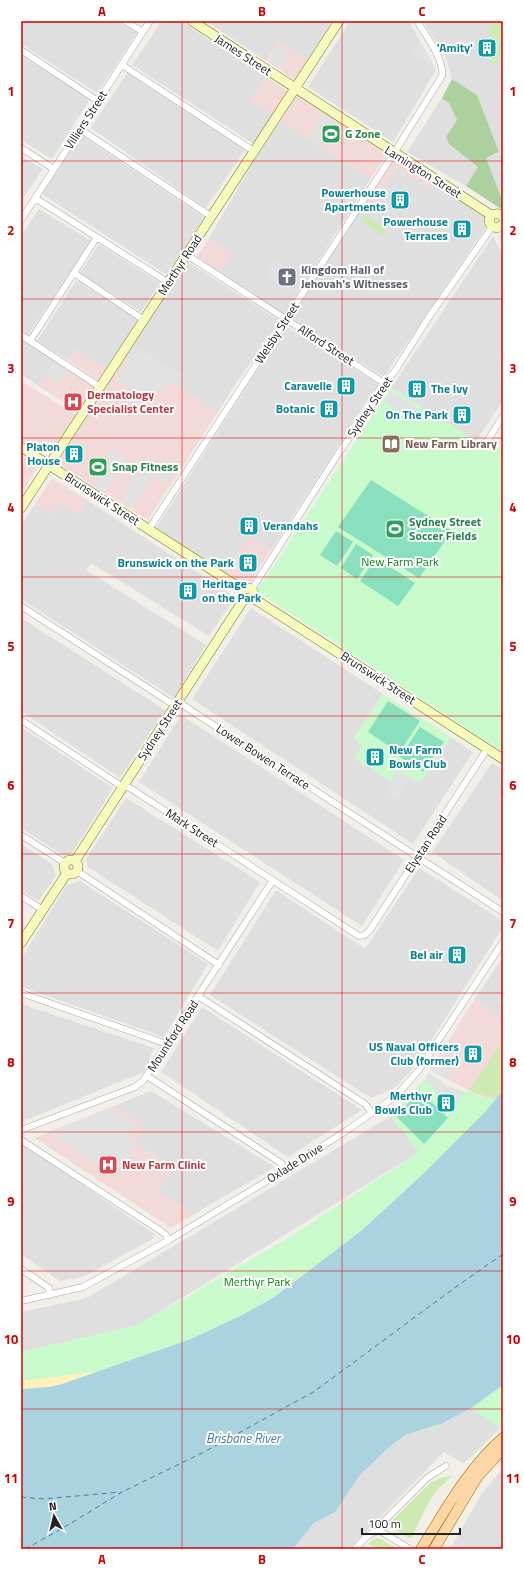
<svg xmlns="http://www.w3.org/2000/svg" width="524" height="1570" viewBox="0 0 524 1570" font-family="'Titillium Web',sans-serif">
	<rect width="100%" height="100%" fill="#f2efe9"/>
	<path fill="#e0dfdf" d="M21 21H117L137 33 97 93 21 44Z
		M162 21H181L266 77 251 100 274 115 254 144 132 65Z
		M206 21H332L308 59 279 41 266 61Z
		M350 21H409L436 70 393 142 308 87Z
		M423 21H502L503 23V202L485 158 499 153 477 95 452 79 446 58Z
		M21 55 90 99 52 159 21 140Z
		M127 73 245 150 206 208 91 128Z
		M442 98 449 103 457 120 446 137 449 144 479 167 466 186 407 152Z
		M278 120 371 178 284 315 219 273 232 254 209 238Z
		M81 135 204 217 167 275 42 194Z
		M21 156 43 169 21 201Z
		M397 167 428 187 432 182 485 215 486 227 384 377 291 318 365 202 372 206Z
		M39 209 91 241 28 335 21 330V236Z
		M493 236 503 256V400L476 441 391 388Z
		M99 244 160 283 141 312 80 273Z
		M185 260 280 321 234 386 218 412 177 386 175 384 181 375 131 345Z
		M76 280 138 319 106 368 75 349 68 360 37 341Z
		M286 326 378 384 271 550 249 537 225 574 156 528Z
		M21 340 55 361 39 386 21 374Z
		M87 500 235 597 209 636 91 563 86 570 206 645 174 698 21 599V525L35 504 51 514 59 502 78 514Z
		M251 608 383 694 354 738 363 745 355 758 391 781 398 770 420 783 451 737 473 752 413 844 192 699Z
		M21 618 165 710 120 778 21 711Z
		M181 715 404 860 362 926 139 782Z
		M21 727 113 788 72 853 64 856 21 828Z
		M492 763 503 770V901L432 852Z
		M126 798 260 882 218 951 88 867 86 859Z
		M21 844 52 864 56 876 38 901 21 890Z
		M419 868 503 921V927L422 1055 408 1074 395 1088 371 1098 210 995 276 890 365 949Z
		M80 881 208 964 164 1037 21 987V959L67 885Z
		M503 957V1019L474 1000Z
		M21 1004 154 1048 144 1072 21 1122Z
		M202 1007 362 1110 288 1157 161 1072Z
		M151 1091 275 1167 194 1214 158 1192 174 1167 134 1142 114 1106Z
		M391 1116 419 1151 416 1154 138 1325 21 1352V1312L87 1298Z
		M21 1143 153 1233 154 1238 83 1277 60 1281 21 1254Z
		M471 1408 500 1428 467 1461 463 1463 444 1452 349 1549H293L314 1523 335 1512 360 1475 387 1449 405 1435 437 1426Z
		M503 1468V1549H450L481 1495Z"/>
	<path fill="#f2dad9" d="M279 41 308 59 294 80 267 61Z
		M266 77 289 92 274 115 251 100Z
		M295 94 387 154 371 178 278 120Z
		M396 159 432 182 428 187 397 167 372 207 365 202 393 160Z
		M209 238 232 254 219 273 197 256Z
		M131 345 181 375 175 384 177 386 218 412 148 520 57 463Z
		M75 349 106 368 98 380 68 360Z
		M55 361 94 387 78 412 39 386Z
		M21 381 76 415 52 451 43 453 21 439Z
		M21 456 38 466 24 489 21 487Z
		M52 478 87 500 78 514 59 503 51 514 35 504Z
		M249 537 271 550 251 581 238 583 225 574Z
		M474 1000 503 1019V1090L496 1100 486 1098 472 1092 430 1070Z
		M114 1106 144 1126 134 1142 174 1167 158 1192 194 1214 171 1228 35 1138Z"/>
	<path fill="#cdebb0" d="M494 21H502L503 23V51L495 64 489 61 501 42 487 33Z
		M366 216 386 229 383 235 362 222Z
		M503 1041V1090L497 1098 486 1096 470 1090Z
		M452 1476 436 1491 426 1507 412 1537 409 1538 390 1527V1523L430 1483 440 1478Z
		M379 1538 397 1549H377L368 1544 374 1539Z"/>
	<path fill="#add19e" d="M452 79 477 95 499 152 486 158 503 202V208L501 209 466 186 478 167 449 144 446 137 457 120 449 103 442 98Z"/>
	<path fill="#fff1ba" d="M103 1371 49 1387 21 1389V1381Z"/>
	<path fill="#c8facc" d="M391 388 494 452 500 447H503V752L258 592 259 585H261Z
		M383 694 451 737 420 783 398 770 391 781 354 758 363 745 354 739Z
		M425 1079 440 1094 442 1092 456 1101 466 1090 486 1098 496 1100 486 1111 422 1175 361 1231 273 1298 242 1315 191 1339 103 1371 21 1381V1352L138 1325 290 1237 416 1154 418 1151 391 1116Z
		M503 1385V1424L500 1428 471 1408Z"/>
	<path fill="#88e0be" d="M371 480 452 531 419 578 338 527Z
		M336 531 353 542 337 566 320 555Z
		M356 544 373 555 357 579 341 568Z
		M376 558 415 583 398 606 360 581Z
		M388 701 420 721 399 753 368 732Z
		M420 727 444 742 423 772 400 757Z
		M420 1091 448 1118 424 1144 396 1116Z"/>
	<path fill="#e2e2e2" d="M420 42 434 69 409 52Z
		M278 46 288 53 286 57 287 58 281 69 269 61Z
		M324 113 334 119 318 145 308 139 320 120 318 119 319 116 321 117Z
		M275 260 283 264 279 271 281 273 279 280 299 292 296 296 265 276Z
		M131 345 181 375 175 385 168 381 161 392 155 388 142 410 120 396 126 386 116 380 131 355 127 352Z
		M55 361 67 369 57 384 45 376Z
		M391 391 419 409 412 419 384 401Z
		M112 447 127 456 104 493 93 486 111 460 106 456Z
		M165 460 177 468 165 484 156 478 155 470H159Z
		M142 462 151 468 152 477 132 508 122 502 126 496 124 495 127 491 125 489Z
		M398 770 410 777 396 800 392 798 387 788Z
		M446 1045 457 1051 455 1053 458 1055 448 1080 430 1070Z
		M429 1073 448 1086 465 1092 457 1101 459 1103 457 1105 442 1092 440 1095 430 1085 425 1079Z
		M110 1109 137 1126 129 1140 136 1146 116 1177 48 1132Z"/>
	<path fill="#aad3df" d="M503 1090V1385L471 1408 441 1424 405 1435 387 1449 360 1475 335 1512 314 1523 293 1549H21V1389L49 1387 62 1384 191 1339 242 1315 273 1298 361 1231 422 1175 486 1111Z"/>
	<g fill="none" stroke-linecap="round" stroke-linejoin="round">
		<path stroke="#4a7aab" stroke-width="1" stroke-dasharray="5 4" stroke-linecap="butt" d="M21 1497 43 1499 121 1492
			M25 1549 58 1531 122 1492 206 1451 315 1391 453 1289 503 1254"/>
		<g stroke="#a9a9a9" stroke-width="7">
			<path id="street" d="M125 21 143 32
				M21 50 98 101
				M122 65 255 152
				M80 129 212 217
				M21 148 54 169
				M35 198 169 283
				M21 220 150 21
				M187 255 384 383
				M74 273 144 320
				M21 335 100 387
				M30 341 97 237
				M486 443 503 416
				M149 529 394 153 442 76C445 61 425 34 417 21
				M252 589 338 454 374 403 376 395 380 388 395 371 429 317 492 227
				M21 606 171 703 183 705 198 715 503 912
				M21 720 118 784 130 788 359 936 365 935 370 930 487 749
				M21 835 65 863
				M77 871 219 965
				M21 896 43 910
				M21 993 167 1044
				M198 996 365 1104 372 1113
				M147 1076 281 1163 285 1170
				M21 1130 135 1087 143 1081 273 880
				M21 1140 161 1231 166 1235 169 1240
				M21 1269 49 1288 50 1295
				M21 1301 83 1287 169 1240 285 1170 349 1129 396 1096 419 1070 503 942
				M380 1531 410 1549
				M355 1549C362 1542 369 1531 380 1531L383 1522 427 1478 446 1466"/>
		</g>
		<g stroke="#707d05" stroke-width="10">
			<path id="secondary" d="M192 21 491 215
				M503 217C500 213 496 213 491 215L489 221C491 228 498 230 503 224
				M21 447 243 590
				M21 508 339 21
				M243 590 246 588 252 589 254 594 253 598
				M253 598 503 759
				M64 867a7 7 0 1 1 14 0a7 7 0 1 1-14 0Z
				M75 861 244 599
				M21 943 67 873"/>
		</g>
		<g stroke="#a06b00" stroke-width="11">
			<path id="primary" d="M421 1549C445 1511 468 1468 503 1438
				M434 1549 478 1476 503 1449"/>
		</g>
		<use href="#street" stroke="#fff" stroke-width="6"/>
		<use href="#secondary" stroke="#f7fabf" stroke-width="9"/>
		<use href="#primary" stroke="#fcd6a4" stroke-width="10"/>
	</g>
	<path fill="none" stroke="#d40000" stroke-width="1" stroke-opacity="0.55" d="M182 21V1549M342 21V1549M21 161H503M21 299H503M21 438H503M21 577H503M21 716H503M21 854H503M21 993H503M21 1132H503M21 1271H503M21 1409H503"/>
	<defs>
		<g id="building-square" transform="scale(1)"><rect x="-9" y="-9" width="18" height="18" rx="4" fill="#0f9aa8" stroke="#fff"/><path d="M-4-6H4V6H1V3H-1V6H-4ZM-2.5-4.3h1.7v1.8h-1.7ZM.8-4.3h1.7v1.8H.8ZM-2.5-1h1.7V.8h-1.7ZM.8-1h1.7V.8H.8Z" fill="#fff"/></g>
		<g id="stadium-square" transform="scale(1)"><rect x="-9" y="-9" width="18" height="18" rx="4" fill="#2e9e5b" stroke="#fff"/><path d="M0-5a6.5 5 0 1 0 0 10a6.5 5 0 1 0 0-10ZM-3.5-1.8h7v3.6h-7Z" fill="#fff"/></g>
		<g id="church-square" transform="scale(1)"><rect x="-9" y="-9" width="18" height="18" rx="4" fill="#6b7280" stroke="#fff"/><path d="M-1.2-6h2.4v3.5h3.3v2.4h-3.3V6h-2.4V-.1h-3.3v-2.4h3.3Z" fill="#fff"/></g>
		<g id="hospital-square" transform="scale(1)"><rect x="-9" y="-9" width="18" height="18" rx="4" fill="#e0444e" stroke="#fff"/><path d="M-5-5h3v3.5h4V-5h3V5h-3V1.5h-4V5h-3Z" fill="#fff"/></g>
		<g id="library-square" transform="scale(1)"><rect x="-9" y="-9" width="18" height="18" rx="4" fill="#8d6e63" stroke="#fff"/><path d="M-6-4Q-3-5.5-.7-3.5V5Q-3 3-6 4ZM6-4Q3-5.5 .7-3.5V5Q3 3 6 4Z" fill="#fff"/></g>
	</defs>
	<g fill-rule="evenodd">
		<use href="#building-square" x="487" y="48"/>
		<use href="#stadium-square" x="331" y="134"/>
		<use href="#building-square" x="400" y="200"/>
		<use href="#building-square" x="462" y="229"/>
		<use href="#church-square" x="287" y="277"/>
		<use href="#building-square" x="346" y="386"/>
		<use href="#building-square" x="417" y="389"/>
		<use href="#hospital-square" x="73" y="402"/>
		<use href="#building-square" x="329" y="409"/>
		<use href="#building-square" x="462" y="415"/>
		<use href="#library-square" x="391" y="444"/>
		<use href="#building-square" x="74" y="454"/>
		<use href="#stadium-square" x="98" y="467"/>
		<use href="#building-square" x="249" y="526"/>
		<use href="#stadium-square" x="395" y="529"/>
		<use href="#building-square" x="248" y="563"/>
		<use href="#building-square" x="188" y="591"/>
		<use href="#building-square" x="375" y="757"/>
		<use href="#building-square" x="457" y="955"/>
		<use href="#building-square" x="473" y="1054"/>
		<use href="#building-square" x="446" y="1103"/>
		<use href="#hospital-square" x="108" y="1165"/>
	</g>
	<g text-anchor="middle" stroke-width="4" stroke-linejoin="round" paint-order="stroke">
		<g font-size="12" font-weight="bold" fill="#0d838f" stroke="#fff" text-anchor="end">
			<text x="473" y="52">'Amity'</text>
			<text x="386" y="197">Powerhouse<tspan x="386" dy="14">Apartments</tspan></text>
			<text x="448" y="226">Powerhouse<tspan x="448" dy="14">Terraces</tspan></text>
			<text x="332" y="390">Caravelle</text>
			<text x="431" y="393" text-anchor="start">The Ivy</text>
			<text x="315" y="413">Botanic</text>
			<text x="448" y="419">On The Park</text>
			<text x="60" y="451">Platon<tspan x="60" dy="14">House</tspan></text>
			<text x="263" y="530" text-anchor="start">Verandahs</text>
			<text x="234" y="567">Brunswick on the Park</text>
			<text x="202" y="588" text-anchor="start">Heritage<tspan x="202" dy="14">on the Park</tspan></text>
			<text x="389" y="754" text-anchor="start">New Farm<tspan x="389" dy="14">Bowls Club</tspan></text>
			<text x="443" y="959">Bel air</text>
			<text x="459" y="1051">US Naval Officers<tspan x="459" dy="14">Club (former)</tspan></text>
			<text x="432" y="1100">Merthyr<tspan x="432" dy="14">Bowls Club</tspan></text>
		</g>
		<g font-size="12" fill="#222" stroke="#fff">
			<text transform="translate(243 55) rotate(33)" y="4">James Street</text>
			<text transform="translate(86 120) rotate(-57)" y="4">Villiers Street</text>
			<text transform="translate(423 172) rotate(32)" y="4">Lamington Street</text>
			<text transform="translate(180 265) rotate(-57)" y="4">Merthyr Road</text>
			<text transform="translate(277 333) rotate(-57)" y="4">Welsby Street</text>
			<text transform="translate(326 345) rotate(33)" y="4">Alford Street</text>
			<text transform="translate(370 407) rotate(-56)" y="4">Sydney Street</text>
			<text transform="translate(102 499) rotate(33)" y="4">Brunswick Street</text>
			<text transform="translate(378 678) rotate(33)" y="4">Brunswick Street</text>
			<text transform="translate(160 730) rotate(-57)" y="4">Sydney Street</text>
			<text transform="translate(263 757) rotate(33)" y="4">Lower Bowen Terrace</text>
			<text transform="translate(192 828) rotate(33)" y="4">Mark Street</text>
			<text transform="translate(426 844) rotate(-57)" y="4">Elystan Road</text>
			<text transform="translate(173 1036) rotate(-57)" y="4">Mountford Road</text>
			<text transform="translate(295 1163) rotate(-32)" y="4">Oxlade Drive</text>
		</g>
		<g font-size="12" font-weight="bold" fill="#27864d" stroke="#fff" text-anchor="start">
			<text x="345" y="138">G Zone</text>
			<text x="112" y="471">Snap Fitness</text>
			<text x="409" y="526">Sydney Street<tspan x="409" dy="14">Soccer Fields</tspan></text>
		</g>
		<g font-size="12" font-weight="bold" fill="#5b616d" stroke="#fff" text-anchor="start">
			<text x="301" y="274">Kingdom Hall of<tspan x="301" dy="14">Jehovah's Witnesses</tspan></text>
		</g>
		<g font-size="12" font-weight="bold" fill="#be3a42" stroke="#fff" text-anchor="start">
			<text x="87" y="399">Dermatology<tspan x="87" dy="14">Specialist Center</tspan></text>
			<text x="122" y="1169">New Farm Clinic</text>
		</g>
		<g font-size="12" font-weight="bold" fill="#785e54" stroke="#fff" text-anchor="start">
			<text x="405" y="448">New Farm Library</text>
		</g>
		<g font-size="12" fill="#0c8416" stroke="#fff">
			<text x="400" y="566">New Farm Park</text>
			<text x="257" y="1286">Merthyr Park</text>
		</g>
		<g font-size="13" font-style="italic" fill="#4a7aab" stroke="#fff">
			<text x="243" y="1443">Brisbane River</text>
		</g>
	</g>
	<rect width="524" height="1570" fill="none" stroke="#ffffff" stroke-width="44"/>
	<g transform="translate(54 1516) rotate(352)" stroke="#ffffff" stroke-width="3" paint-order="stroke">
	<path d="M0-3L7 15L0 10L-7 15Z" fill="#222222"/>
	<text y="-6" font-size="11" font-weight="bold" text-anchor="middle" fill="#222222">N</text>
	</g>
	<path d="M362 1528v6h98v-6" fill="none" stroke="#222222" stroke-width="2"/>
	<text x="368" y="1528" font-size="12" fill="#222222" stroke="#ffffff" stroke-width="3" paint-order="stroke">100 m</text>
	<rect x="22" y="22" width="480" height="1526" fill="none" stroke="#d40000" stroke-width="1.5"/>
	<g font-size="13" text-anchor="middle" font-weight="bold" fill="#d40000">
		<text x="102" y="16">A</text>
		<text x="262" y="16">B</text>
		<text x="422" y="16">C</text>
		<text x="11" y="96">1</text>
		<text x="513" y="96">1</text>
		<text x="11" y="235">2</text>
		<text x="513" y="235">2</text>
		<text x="11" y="373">3</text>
		<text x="513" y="373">3</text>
		<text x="11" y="512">4</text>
		<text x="513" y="512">4</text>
		<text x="11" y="651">5</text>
		<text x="513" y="651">5</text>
		<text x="11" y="790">6</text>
		<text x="513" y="790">6</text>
		<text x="11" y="928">7</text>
		<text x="513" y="928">7</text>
		<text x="11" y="1067">8</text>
		<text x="513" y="1067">8</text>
		<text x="11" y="1206">9</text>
		<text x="513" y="1206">9</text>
		<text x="11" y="1344">10</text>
		<text x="513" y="1344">10</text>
		<text x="11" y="1483">11</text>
		<text x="513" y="1483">11</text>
		<text x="102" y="1564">A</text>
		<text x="262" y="1564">B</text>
		<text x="422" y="1564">C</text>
	</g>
</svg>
